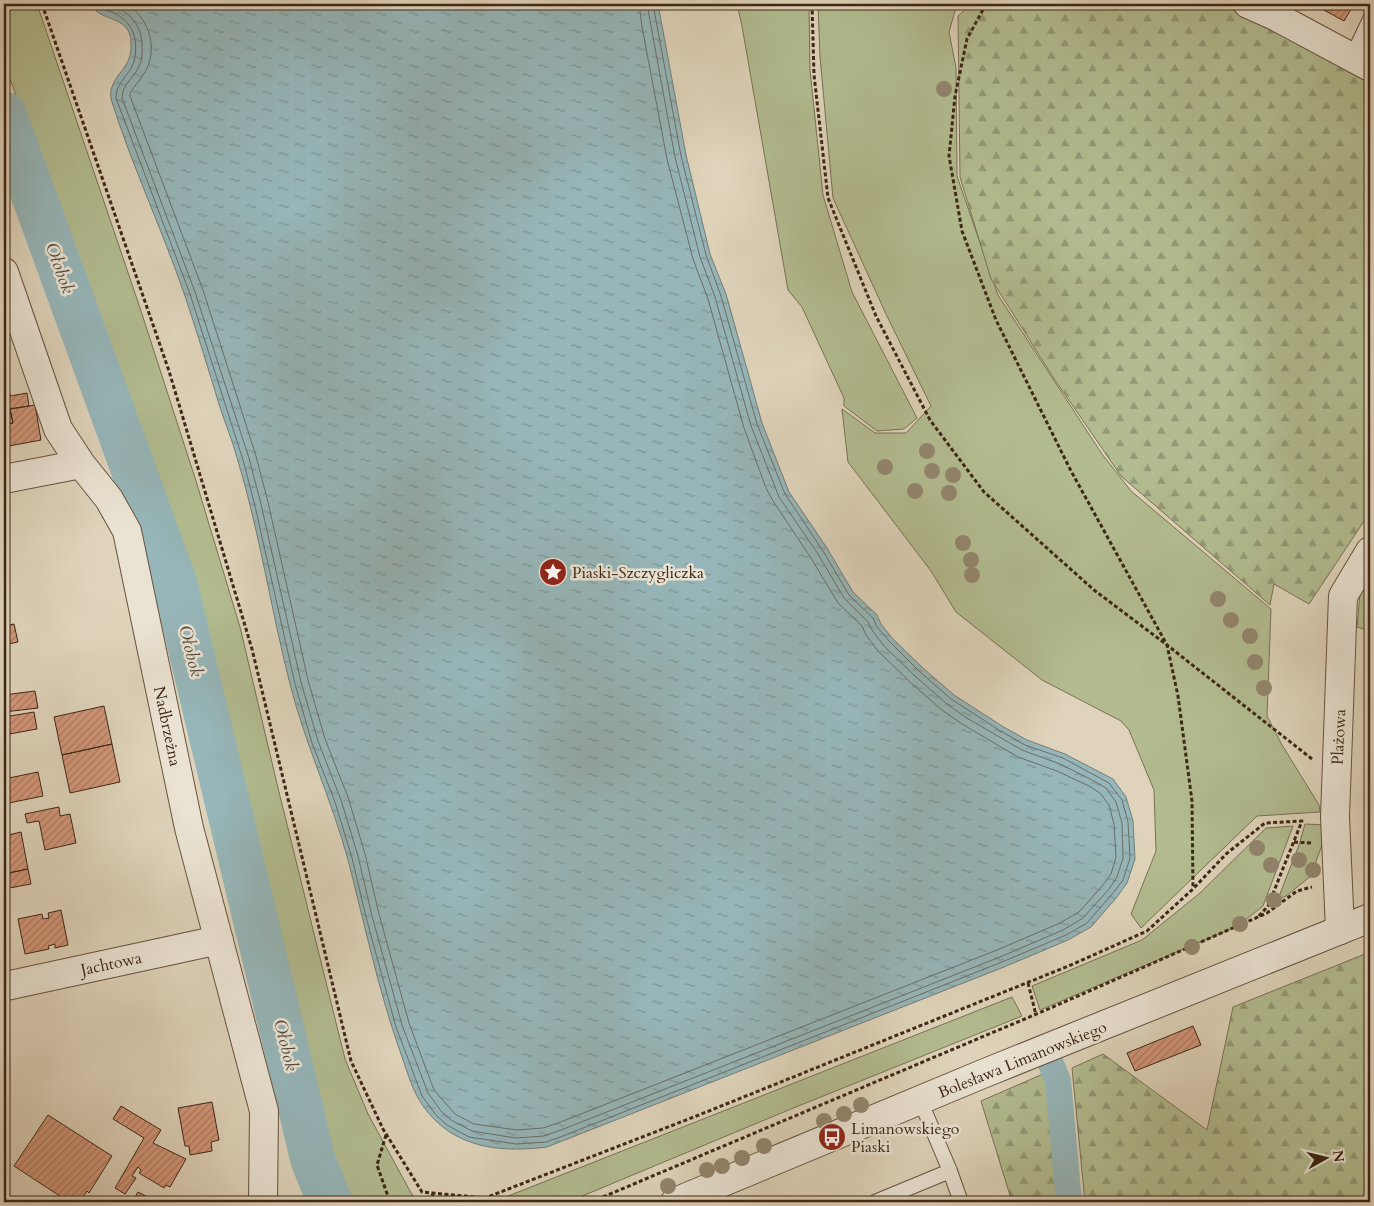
<svg xmlns="http://www.w3.org/2000/svg" width="1374" height="1206" viewBox="0 0 1374 1206" font-family="Cardo,serif">
	<defs>
		<pattern id="forest-firs" width="22" height="20" patternUnits="userSpaceOnUse" patternTransform="scale(1.25)"><rect width="22" height="20" fill="#b2bc90"/><path d="M5 1l3.5 6h-7zM16 11l3.5 6h-7z" fill="#929975"/></pattern>
		<pattern id="water-ripples" width="26" height="14" patternUnits="userSpaceOnUse" patternTransform="scale(1.25)"><rect width="26" height="14" fill="#96b6b9"/><path d="M2 4q2-2 4 0t4 0M15 11q2-2 4 0t4 0" fill="none" stroke="#7c9495"/></pattern>
		<pattern id="building-hatch" width="6" height="6" patternUnits="userSpaceOnUse" patternTransform="scale(1.25)"><rect width="6" height="6" fill="#d3977a"/><path d="M-1 1l2-2M0 6l6-6M5 7l2-2" fill="none" stroke="#ad7b63"/></pattern>
	</defs>
	<rect width="100%" height="100%" fill="#dfd4bb"/>
	<filter id="stains"><feTurbulence type="fractalNoise" baseFrequency=".004" numOctaves="4"/><feColorMatrix values="0 0 0 0 .2 0 0 0 0 .09 0 0 0 0 .02 0 0 0 .5 -.17"/></filter>
	<radialGradient id="worn" r=".72"><stop offset=".6" stop-color="#630" stop-opacity="0"/><stop offset="1" stop-color="#630" stop-opacity=".3"/></radialGradient>
	<path fill="#b2bc90" stroke="#787253" d="M4 4H37L141 311 196 481 240 627 278 788 345 1059 368 1114 416 1202H347L339 1181 273 927 191 596 154 479 91 296 4 63Z
		M737 4H809L810 70 823 195 852 292 917 418 904 429 877 431 844 406V398L802 307 788 290 742 26Z
		M818 4H957L949 32 956 68 957 176 998 295 1102 454 1131 491 1271 609 1267 716 1282 745 1319 805 1320 812 1257 816 1141 928 1131 914 1156 851 1154 790 1129 730 1121 721 1042 680 956 612 931 571 848 462 842 409 875 433H906L931 406 886 314 833 198 820 57Z
		M1305 824 1329 825 1311 876 1286 896 1278 899 1299 845Z
		M1293 826 1263 906 1238 926 1040 1010 1032 986 1142 940 1200 893 1266 828Z
		M1012 997 1022 1016 791 1109 568 1202H493Z"/>
	<path fill="url(#forest-firs)" stroke="#787253" d="M971 4H1216L1285 28 1370 69V512L1309 604 1274 584 1270 605 1121 476 1053 377 991 279 960 177 958 16Z
		M1370 583V631L1357 627 1360 594Z
		M1370 952V1202H1085L1072 1068 1103 1054 1207 1130 1233 1007Z
		M1043 1074 1050 1098 1059 1202H1012L981 1101Z"/>
	<path fill="url(#water-ripples)" stroke="#737d78" d="M91 4H658L686 155 710 254 726 294 762 423 789 492 827 548 853 592 877 615 881 624 892 638 924 669 954 695 1002 726 1027 740 1065 754 1113 779 1126 797 1133 821 1135 859 1127 883 1117 897 1091 927 1068 940 1004 967 547 1147C499 1153 453 1148 423 1106 413 1092 408 1074 402 1057 379 993 365 926 348 860 332 800 305 744 290 684 271 610 260 534 238 461 233 442 225 423 219 404 208 368 197 332 185 296 162 229 132 166 111 99 111 95 110 90 112 87 117 72 130 67 131 49 134 12 101 25 91 4Z"/>
	<g fill="none" stroke-linecap="round" stroke-linejoin="round">
		<path stroke="#6a6e68" stroke-width="1" d="M96 4C100 9 103 9 109 11 131 19 138 35 135 57 133 74 116 80 116 98L190 294 243 460 255 506 295 684 312 743 335 802 352 858 366 917 396 1027 422 1096 436 1115 447 1125 469 1137 516 1144 546 1142 563 1136 1002 962 1066 935 1087 923 1113 893 1123 880 1130 858 1128 822 1122 800 1109 783 1063 758 1025 745 999 730 951 699 920 672 889 641 877 627 873 618 849 595 823 551 785 494 757 424 721 296 706 255 681 156 653 4
			M106 4C130 9 144 27 142 52 142 56 142 60 140 64 136 76 122 84 122 98L195 292 249 458 261 504 301 682 318 741 341 800 358 856 372 916 402 1025 428 1093 441 1111 451 1120 472 1131 516 1138 544 1136 561 1130 1000 957 1063 930 1083 918 1109 889 1117 877 1123 858 1122 823 1116 802 1106 788 1094 781 1060 764 1022 750 965 717 947 704 916 677 884 646 872 630 868 622 844 598 818 554 779 497 751 426 715 297 700 257 675 157 647 4
			M127 4C147 17 157 43 148 66 144 76 136 84 130 93V96L203 290 256 456 268 502 308 680 325 739 348 797 365 854 379 914 409 1023 434 1090 455 1114 474 1124 517 1130 543 1128 558 1123 997 950 1060 923 1079 912 1103 885 1111 874 1116 857 1114 824 1109 805 1101 794 1091 787 1057 771 1018 757 962 724 942 710 911 683 878 651 866 635 862 626 838 603 811 558 773 501 766 488 744 428 708 299 693 259 667 159 642 27 639 4"/>
		<path stroke="#96b6b9" stroke-width="26" d="M1051 1064 1058 1081 1069 1202"/>
		<path stroke="#96b6b9" stroke-width="45" d="M4 114 175 584 313 1160 330 1202"/>
	</g>
	<path fill="url(#building-hatch)" stroke="#3e2716" d="M1313 4H1354L1344 21Z
		M9 387 10 396 27 393 29 406 10 409 13 423 4 424V388Z
		M35 405 41 440 9 446 4 424 13 423 10 409Z
		M14 624 18 642 4 645V626Z
		M35 691 38 708 4 712V695Z
		M104 706 112 744 62 755 54 717Z
		M34 712 37 729 4 735V717Z
		M112 744 120 782 70 793 62 755Z
		M38 772 43 796 4 804V779Z
		M59 807 60 816 70 814 76 843 45 850 39 821 27 823 25 814Z
		M21 832 28 869 4 874V836Z
		M28 869 31 884 4 889V874Z
		M61 910 68 945 55 948V944L48 946 49 949 25 954 18 919 42 914 43 919 49 918 48 913Z
		M1193 1026 1201 1045 1135 1071 1127 1053Z
		M212 1102 219 1140 211 1142 212 1151 190 1155 189 1146H185L178 1108Z
		M121 1106 161 1130 153 1143 186 1159 170 1187 166 1185 164 1188 139 1173 141 1170 138 1167 132 1176 136 1178 125 1194 115 1188 144 1138 113 1119Z
		M48 1115 112 1156 89 1193 87 1191 80 1202H69L14 1166Z
		M138 1192 157 1202H132Z"/>
	<g fill="none" stroke-linecap="round" stroke-linejoin="round">
		<g stroke="#66523f" stroke-width="16">
			<path id="service" d="M1352 57 1370 19
				M920 1100 950 1171 961 1202
				M875 1202 950 1171"/>
		</g>
		<g stroke="#66523f" stroke-width="30">
			<path id="minor" d="M1248 4 1275 16 1370 67
				M4 272 58 429 81 464 109 499 127 531 189 828 264 1111 263 1202
				M4 479 81 464
				M1340 930 1335 817 1343 596 1370 551
				M4 984 6 986 219 940"/>
		</g>
		<g stroke="#66523f" stroke-width="30">
			<path id="tertiary" d="M675 1202 985 1073 1370 918"/>
		</g>
		<path stroke="#3e2716" stroke-width="3" stroke-dasharray="4 2.5" stroke-linecap="butt" d="M42 4 169 371 252 649 351 1061 383 1129 422 1192 485 1198 699 1115 1071 965 1147 931 1193 889 1226 854 1265 823 1302 821 1268 906 1258 917
			M812 4 814 75 828 198 876 316 930 420 984 492 1094 590 1167 645 1178 696 1192 801 1193 888
			M986 4 967 39 955 96 949 156 962 231 996 320 1071 471 1167 645 1312 759
			M1294 842 1311 843
			M1028 983 1036 1015
			M386 1135 377 1165 390 1202
			M430 1202 433 1193
			M591 1202 1046 1010 1267 913 1297 891 1312 887"/>
		<use href="#service" stroke="#eae3d3" stroke-width="14"/>
		<use href="#minor" stroke="#eae3d3" stroke-width="28"/>
		<use href="#tertiary" stroke="#eae3d3" stroke-width="28"/>
	</g>
	<g fill="#93856d">
		<circle cx="944" cy="89" r="8"/>
		<circle cx="927" cy="451" r="8"/>
		<circle cx="885" cy="467" r="8"/>
		<circle cx="932" cy="471" r="8"/>
		<circle cx="953" cy="475" r="8"/>
		<circle cx="915" cy="491" r="8"/>
		<circle cx="949" cy="493" r="8"/>
		<circle cx="963" cy="543" r="8"/>
		<circle cx="971" cy="560" r="8"/>
		<circle cx="972" cy="575" r="8"/>
		<circle cx="1218" cy="599" r="8"/>
		<circle cx="1231" cy="620" r="8"/>
		<circle cx="1250" cy="636" r="8"/>
		<circle cx="1255" cy="662" r="8"/>
		<circle cx="1264" cy="688" r="8"/>
		<circle cx="1257" cy="848" r="8"/>
		<circle cx="1299" cy="860" r="8"/>
		<circle cx="1271" cy="865" r="8"/>
		<circle cx="1313" cy="870" r="8"/>
		<circle cx="1274" cy="900" r="8"/>
		<circle cx="1240" cy="924" r="8"/>
		<circle cx="1192" cy="947" r="8"/>
		<circle cx="861" cy="1105" r="8"/>
		<circle cx="844" cy="1114" r="8"/>
		<circle cx="824" cy="1121" r="8"/>
		<circle cx="764" cy="1146" r="8"/>
		<circle cx="742" cy="1158" r="8"/>
		<circle cx="722" cy="1166" r="8"/>
		<circle cx="707" cy="1170" r="8"/>
		<circle cx="668" cy="1186" r="8"/>
	</g>
	<defs>
		<g id="sight-disc" transform="scale(1.4375)"><circle r="9.5" fill="#8f2418" stroke="#eae3d3"/><path d="M0-6L1.8-2.2L6-1.7L2.9 1.2L3.7 5.4L0 3.3L-3.7 5.4L-2.9 1.2L-6-1.7L-1.8-2.2Z" fill="#fff"/></g>
		<g id="bus-disc" transform="scale(1.4375)"><circle r="9.5" fill="#8f2418" stroke="#eae3d3"/><path d="M-5-6H5V4H4V6H2V4H-2V6H-4V4H-5ZM-3.5-4V0h7V-4ZM-3.5 1.2v1.5H-2V1.2ZM2 1.2v1.5H3.5V1.2Z" fill="#fff"/></g>
	</defs>
	<g fill-rule="evenodd">
		<use href="#sight-disc" x="553" y="572"/>
		<use href="#bus-disc" x="832" y="1137"/>
	</g>
	<g text-anchor="middle" stroke-width="5" stroke-linejoin="round" paint-order="stroke">
		<g font-size="16" fill="#3e2716" stroke="#eae3d3" text-anchor="start">
			<text x="572" y="578">Piaski-Szczygliczka</text>
			<text x="851" y="1134">Limanowskiego<tspan x="851" dy="18">Piaski</tspan></text>
		</g>
		<g font-size="16" fill="#3e2716" stroke="#eae3d3">
			<text transform="translate(168 726) rotate(78)" y="6">Nadbrzeżna</text>
			<text transform="translate(1338 737) rotate(-87)" y="6">Plażowa</text>
			<text transform="translate(111 963) rotate(-12)" y="6">Jachtowa</text>
			<text transform="translate(1022 1059) rotate(-22)" y="6">Bolesława Limanowskiego</text>
		</g>
		<g font-size="18" font-style="italic" fill="#544b3f" stroke="#eae3d3">
			<text transform="translate(60 268) rotate(70)" y="6">Ołobok</text>
			<text transform="translate(191 651) rotate(76)" y="6">Ołobok</text>
			<text transform="translate(286 1045) rotate(76)" y="6">Ołobok</text>
		</g>
	</g>
	<rect width="1374" height="1206" fill="none" stroke="#dfd4bb" stroke-width="20"/>
	<rect x="5" y="5" width="1364" height="1196" fill="none" stroke="#3e2716" stroke-width="2.5"/>
	<rect x="10" y="10" width="1354" height="1186" fill="none" stroke="#3e2716"/>
	<g transform="translate(1326 1158) rotate(82)" stroke="#eae3d3" stroke-width="4" paint-order="stroke">
	<path d="M0-4L9 19L0 12L-9 19Z" fill="#3e2716"/>
	<text y="-8" font-size="14" font-weight="bold" text-anchor="middle" fill="#3e2716">N</text>
	</g>
	<rect width="100%" height="100%" filter="url(#stains)"/>
	<rect width="100%" height="100%" fill="url(#worn)"/>
</svg>
